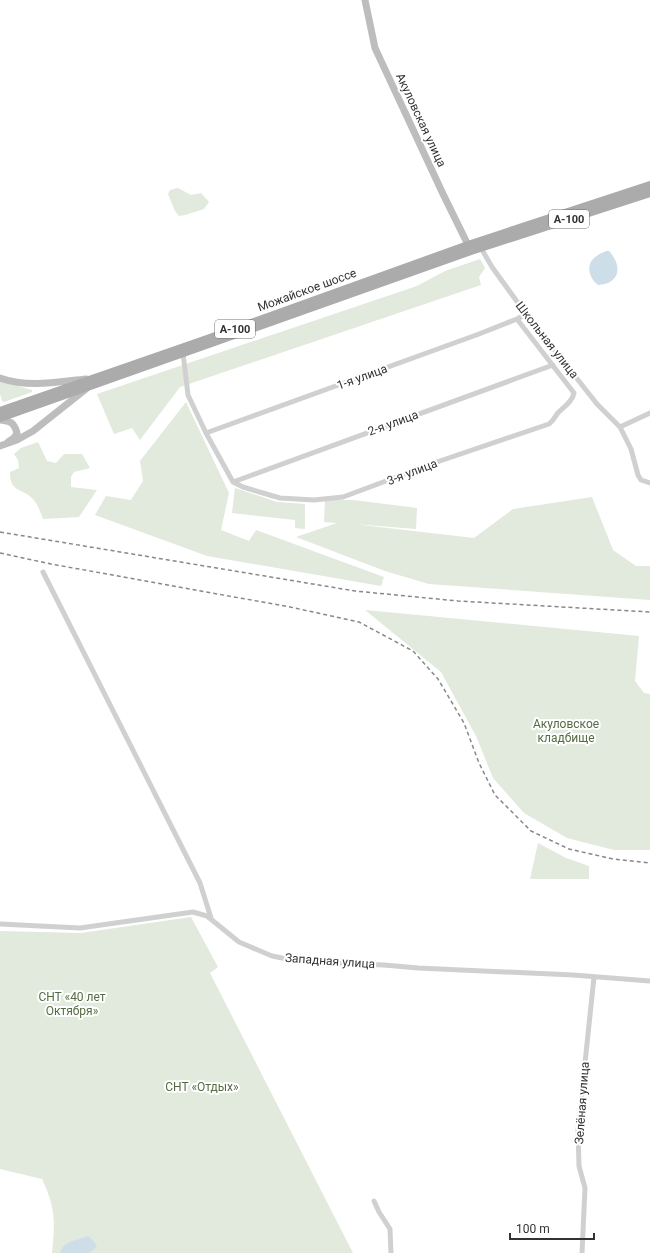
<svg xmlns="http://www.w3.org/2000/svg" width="650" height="1253" viewBox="0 0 650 1253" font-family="Roboto,sans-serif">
	<rect width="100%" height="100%" fill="#fff"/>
	<path fill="#e2e9dd" d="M178 188 191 195 201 193 209 202 204 209 185 215 179 216 175 211 168 194 170 190Z
		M480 259 485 268 479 277 481 285 180 387 140 440 132 428 114 434 97 394 417 286 445 271Z
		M0 381 32 390V392L4 402 2 401 0 394Z
		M186 402 229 493 221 530 249 541 256 530 384 577 381 586 207 556 95 515 106 496 131 500 143 481 140 461Z
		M38 442 47 461 56 463 64 454H82L90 468 74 472 71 477V487L97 490 79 517 43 519C40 511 38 505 33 499 21 487 10 493 10 472L19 468 18 460 14 454 21 448Z
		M235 488 277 502 305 504V529L295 528V520L232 513Z
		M592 497 613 550 636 566H650V600L429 584 385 571 296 537 337 523 324 522 325 500H354L417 508 416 529 353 524 474 538 513 509Z
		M365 610 639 636 635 681 644 693 650 694V850H614L567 838 524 813 493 778 476 736 441 672Z
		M538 843 566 858 589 866V879H530Z
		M191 917 218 967 210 973 353 1253H52C55 1221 56 1209 42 1179L0 1169V931L81 933Z"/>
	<path fill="#cedee9" d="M606 251H609C623 266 620 284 598 285 590 279 585 266 594 258 597 255 602 253 606 251Z
		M88 1236 93 1240 97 1247 89 1253H60C64 1240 77 1241 88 1236Z"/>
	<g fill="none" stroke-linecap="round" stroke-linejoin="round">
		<path stroke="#d0d0d0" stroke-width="5" d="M481 248 492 267 526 314 597 404 620 427 631 449 638 475 641 480 650 483
			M183 353 188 395 206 433 233 482
			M620 427 650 413
			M206 433 479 334 517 319
			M233 482 243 487 280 498 314 500 343 497 437 462 549 424C553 421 554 419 557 414 563 407 572 403 574 393L517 319 526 314
			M233 482 553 365
			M43 572 200 883 211 918
			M0 924 80 928 193 912 207 916 239 942 272 956 282 958 333 963 384 965 418 968 573 975 650 981
			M374 1201 379 1212 390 1229 391 1253
			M582 1253 585 1188 579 1166 578 1130 594 977"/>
		<path stroke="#bdbdbd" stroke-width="7" d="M365 0 375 48 443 194 470 249
			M0 378C28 388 57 382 86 379
			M0 420C10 421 14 422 17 433L14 438 8 442
			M0 446 17 440 33 431 86 389"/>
		<path stroke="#ababab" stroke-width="8" d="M0 411 207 339 468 245 650 185
			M0 418 471 251 650 193"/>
		<path stroke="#888" stroke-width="1.5" stroke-dasharray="4 3" stroke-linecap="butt" d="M0 532 355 591 458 601 650 612
			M0 553 51 564 290 607 359 622 413 651 438 679 464 723 479 763 495 795 531 831 569 849 613 859 650 863"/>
	</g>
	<g text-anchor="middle" stroke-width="4" stroke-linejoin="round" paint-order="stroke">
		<g fill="#fff" stroke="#707070" stroke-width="1">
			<rect x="549" y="210" width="40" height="18" rx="3"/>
			<rect x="215" y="320" width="40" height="18" rx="3"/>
		</g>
		<g font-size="11" font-weight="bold" fill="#333">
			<text x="569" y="223">А-100</text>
			<text x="235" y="333">А-100</text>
		</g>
		<g font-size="12" fill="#333" stroke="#fff">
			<text transform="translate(421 120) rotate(65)" y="4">Акуловская улица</text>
			<text transform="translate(307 290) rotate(-20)" y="4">Можайское шоссе</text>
			<text transform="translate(547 340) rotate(52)" y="4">Школьная улица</text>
			<text transform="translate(362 377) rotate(-20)" y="4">1-я улица</text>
			<text transform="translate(393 423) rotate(-20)" y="4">2-я улица</text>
			<text transform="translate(412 472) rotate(-21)" y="4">3-я улица</text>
			<text transform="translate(330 961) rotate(4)" y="4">Западная улица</text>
			<text transform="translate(582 1103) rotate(-86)" y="4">Зелёная улица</text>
		</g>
		<g font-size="12" fill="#556c43" stroke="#fff">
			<text x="566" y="728">Акуловское<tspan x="566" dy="14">кладбище</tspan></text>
			<text x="72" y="1001">СНТ «40 лет<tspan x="72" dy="14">Октября»</tspan></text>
			<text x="202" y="1091">СНТ «Отдых»</text>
		</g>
	</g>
	<path d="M510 1233v6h84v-6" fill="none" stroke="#333333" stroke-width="2"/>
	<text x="516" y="1233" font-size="12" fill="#333333" stroke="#ffffff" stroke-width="3" paint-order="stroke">100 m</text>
</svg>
